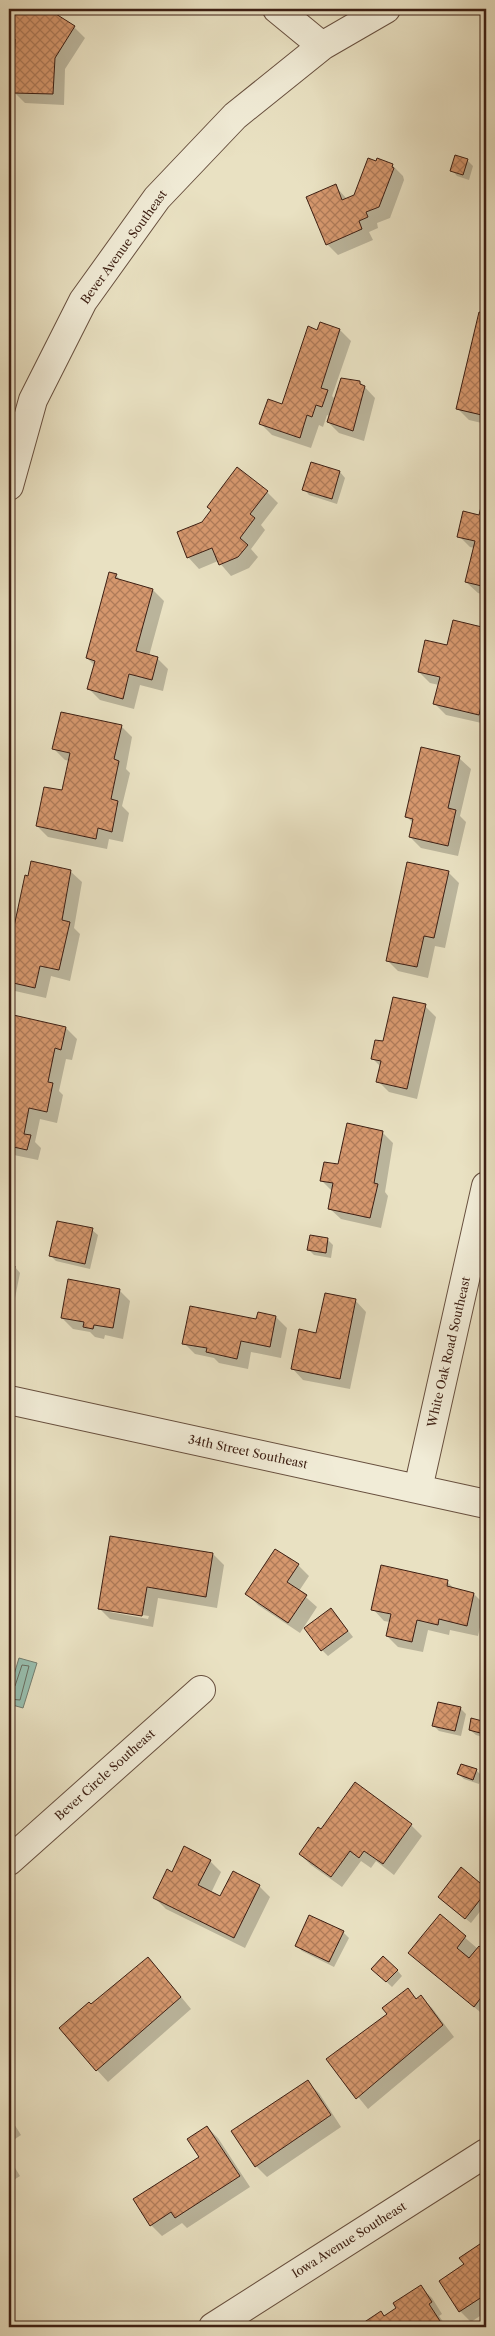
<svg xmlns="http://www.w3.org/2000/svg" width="495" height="2336" viewBox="0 0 495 2336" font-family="'Libre Caslon Text',serif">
	<defs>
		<pattern id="building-cross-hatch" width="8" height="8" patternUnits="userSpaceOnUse" patternTransform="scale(1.25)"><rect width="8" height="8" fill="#d6986e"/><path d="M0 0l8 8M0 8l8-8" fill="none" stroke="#af7b59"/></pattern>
	</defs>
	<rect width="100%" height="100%" fill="#e9e1c2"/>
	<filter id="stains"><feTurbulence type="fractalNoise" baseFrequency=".004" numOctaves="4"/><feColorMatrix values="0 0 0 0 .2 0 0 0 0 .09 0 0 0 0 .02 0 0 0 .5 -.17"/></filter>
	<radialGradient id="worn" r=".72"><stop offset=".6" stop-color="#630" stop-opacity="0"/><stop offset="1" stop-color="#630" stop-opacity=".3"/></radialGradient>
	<path fill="#98beae" stroke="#747e70" d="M19 1658 37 1663 23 1708 9 1704V1691Z"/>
	<path fill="#0003" fill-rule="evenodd" d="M9 9H46L74 27 85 38 65 69 64 105 25 103 14 92 15 58H9Z
		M467 160 473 166 469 180 457 176 452 170Z
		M392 165 403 176 404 180 390 218 377 223 378 228 369 232 373 240 338 255 327 244 335 186 347 199 355 195Z
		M480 314 486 315V424L469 420 458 409Z
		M321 323 340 330 351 341 332 396 335 399 360 382 375 398 364 441 339 433 328 422 330 416 327 415 323 427 319 425 311 448 272 435 261 424 282 405Z
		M311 464 340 472 345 478 337 504 309 495 304 489Z
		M486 489V595L478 593 466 582 474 548 470 547 459 536 480 516Z
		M267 492 278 503 261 525 265 530 251 549 258 557 249 568 231 576 218 561 199 569 188 557 203 523Z
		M110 574 116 575 122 582 153 590 164 601 149 656 157 658 168 669 163 691 140 685 134 709 100 700 89 689 95 666 87 658Z
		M454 621 486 629V724L446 715 435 704 439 685 430 683 419 672 448 646Z
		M121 726 132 737 126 769 130 773 122 806 129 813 123 842 109 839 107 849 48 837 37 826 63 792 70 761 65 760 54 749Z
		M459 758 471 769 460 816 466 822 458 856 421 848 410 837 413 823 406 816Z
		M70 871 82 882 74 928 80 934 70 981 51 976 46 998 15 991 9 986V956L26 877Z
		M448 872 459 883 445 948 435 946 428 978 398 971 387 960Z
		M425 1006 436 1017 417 1099 389 1092 378 1081 381 1067 373 1059 384 1042Z
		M9 1016 66 1028 77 1039 72 1060 66 1059 59 1091 63 1095 57 1123 40 1119 35 1142 41 1148 38 1160 9 1154Z
		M382 1132 393 1143 385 1192 388 1196 381 1228 341 1219 329 1208 333 1192 321 1180Z
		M92 1230 98 1235 90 1269 56 1261 50 1255Z
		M327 1239 333 1245 331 1258 314 1255 308 1249Z
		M9 1266 15 1267 20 1273 14 1303 9 1301Z
		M119 1290 130 1301 123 1339 105 1335 104 1339 95 1337 90 1332 73 1329 62 1318Z
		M355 1300 366 1312 350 1389 303 1380 292 1368 317 1334Z
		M276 1317 287 1328 281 1358 251 1352 248 1369 219 1363 214 1358 195 1354 184 1343Z
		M486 1400V1411L484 1409Z
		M276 1550 298 1565 309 1576 299 1591 317 1607 300 1633 258 1605 247 1594Z
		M213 1554 224 1565 217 1608 158 1598 153 1627 110 1619 99 1608ZM110 1610 149 1616 148 1619 110 1612Z
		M447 1582 455 1589 474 1594 485 1605 478 1636 450 1630 449 1635 428 1630 423 1652 398 1647 387 1636 390 1622 384 1621 373 1609Z
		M336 1615 353 1637 328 1656 322 1650Z
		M460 1708 466 1714 461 1736 439 1731 433 1725Z
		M472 1720 486 1723V1738L476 1735 470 1730Z
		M476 1770 482 1776 479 1784 464 1779 458 1774Z
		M411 1825 422 1836 394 1875 376 1861 371 1868 361 1861 342 1887 311 1865 300 1854 321 1830Z
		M210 1861 221 1872 211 1893 221 1898 259 1886 270 1897 245 1948 166 1909 155 1898 173 1873Z
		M462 1869 486 1889V1904L471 1923 445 1902Z
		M440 1916 478 1949 479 1947 486 1954V2017L410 1953Z
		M343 1932 349 1938 334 1967 302 1951 296 1945Z
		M373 1969 397 1970 402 1976 392 1987Z
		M159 1970 191 2009 108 2082 97 2070 91 2006Z
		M408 1990 417 1999 421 1997 432 2008 454 2037 368 2109 328 2060 389 2014Z
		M307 2082 319 2093 341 2127 267 2177 256 2166Z
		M9 2116 21 2135 9 2143Z
		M207 2127 218 2138 250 2187 187 2228 182 2223 162 2236 151 2225 200 2157Z
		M9 2158 20 2176 9 2183Z
		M486 2241V2312L471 2322 460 2311 465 2264 461 2258Z
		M421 2287 432 2298 442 2314 439 2316 447 2327H359L381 2313 385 2317 398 2308Z"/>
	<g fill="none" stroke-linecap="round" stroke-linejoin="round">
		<path stroke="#6a6e60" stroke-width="1" d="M9 1689 15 1686 22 1665 29 1666 20 1700 9 1699"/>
	</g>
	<path fill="url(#building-cross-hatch)" stroke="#3d1f13" d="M9 9H48L75 26 55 58 53 94 13 93 15 39H9Z
		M455 155 468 159 463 175 450 171Z
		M368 158 376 161 377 158 393 164 392 167 394 168 379 207 366 212 368 217 359 221 362 229 326 245 306 197 336 184 342 200 354 195Z
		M479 312 486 314V416L456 409Z
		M320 322 340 329 321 388 328 390 322 407 316 405 312 417 307 415 300 438 259 424 268 399 282 404 308 326 317 330Z
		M341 378 360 381V384L365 386 353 431 327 422Z
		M311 462 340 471 332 499 302 490Z
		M237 467 268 491 250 514 255 518 240 538 248 545 238 557 219 565 212 548 187 558 177 532 202 522 211 510 207 507Z
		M486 487V587L465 582 475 541 457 537 463 511 479 515Z
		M109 572 117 574 115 578 153 589 136 651 158 657 152 680 129 674 123 699 87 689 95 661 86 658Z
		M453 620 486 628V685L479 715 433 704 440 677 418 672 425 640 447 645Z
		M61 712 122 725 114 759 119 761 111 799 118 801 112 832 98 828 96 839 36 826 44 787 62 790 70 753 52 749Z
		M421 747 460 756 448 808 456 810 448 846 409 837 413 819 405 817Z
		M31 861 71 870 62 920 70 922 59 970 40 966 35 988 9 982V950L25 875 28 876Z
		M407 862 449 871 434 938 424 936 417 967 386 961Z
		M393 997 426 1004 407 1089 376 1082 381 1061 371 1059 375 1040 383 1041Z
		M9 1014 66 1027 61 1050 55 1048 48 1082 53 1083 47 1112 29 1108 24 1134 31 1135 27 1150 9 1146Z
		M347 1123 383 1131 374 1183 378 1184 370 1218 328 1209 333 1183 320 1181 324 1162 338 1164Z
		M57 1221 93 1228 85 1264 49 1256Z
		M310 1235 328 1238 326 1253 307 1250Z
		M9 1265 15 1266 9 1298Z
		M68 1279 120 1289 113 1328 94 1325 93 1329 83 1327 84 1322 61 1318Z
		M325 1293 356 1299 340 1379 291 1369 299 1329 316 1333Z
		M190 1306 256 1319 258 1312 276 1316 270 1347 241 1341 237 1359 206 1352 207 1348 182 1344Z
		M110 1536 213 1553 206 1597 147 1587 142 1616 98 1609Z
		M275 1549 299 1564 287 1582 307 1595 288 1623 245 1594Z
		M381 1565 448 1580 447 1586 474 1593 467 1626 439 1619 438 1625 417 1620 412 1642 386 1636 391 1614 371 1610Z
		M331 1608 348 1631 321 1651 304 1628Z
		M438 1702 461 1707 455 1731 432 1726Z
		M471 1718 486 1722 484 1734 469 1730Z
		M461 1764 477 1769 473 1780 457 1774Z
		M355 1782 412 1824 383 1864 364 1851 359 1858 350 1851 331 1877 299 1854 318 1827 321 1829Z
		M184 1846 211 1860 198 1885 220 1896 233 1871 260 1885 234 1938 153 1898 167 1869 172 1872Z
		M461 1867 486 1888V1892L465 1919 438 1897Z
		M440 1914 466 1936 457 1948 469 1958 479 1946 486 1952V1991L474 2007 408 1953Z
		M309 1915 344 1931 329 1962 295 1946Z
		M383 1956 398 1970 386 1982 371 1969Z
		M148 1957 181 1997 96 2071 59 2028 89 2002 91 2004Z
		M408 1988 416 1999 421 1995 443 2025 356 2099 326 2059 387 2014 382 2008Z
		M308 2080 331 2115 255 2167 231 2131Z
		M207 2126 240 2176 175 2218 171 2212 150 2226 133 2199 199 2157 187 2139Z
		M486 2240V2297L485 2295 459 2312 439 2281 464 2264 459 2258Z
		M421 2285 432 2302 429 2304 440 2321 437 2323 439 2327H357L381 2311 384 2316 396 2308 393 2303Z"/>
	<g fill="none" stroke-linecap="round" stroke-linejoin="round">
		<g stroke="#68503f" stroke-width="30">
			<path id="minor" d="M277 9 322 46
				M9 486 33 400 83 301 157 198 235 116 322 46 386 9
				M9 1400 486 1504
				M418 1489 486 1186
				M9 1861 201 1690
				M213 2327 486 2153"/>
		</g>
		<use href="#minor" stroke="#f1ecd7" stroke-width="28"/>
	</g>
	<g text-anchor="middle" stroke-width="4" stroke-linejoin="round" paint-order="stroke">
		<g font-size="12" fill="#3d1f13" stroke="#f1ecd7">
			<text transform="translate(124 247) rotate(-54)" y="4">Bever Avenue Southeast</text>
			<text transform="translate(449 1352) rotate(-77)" y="4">White Oak Road Southeast</text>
			<text transform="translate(248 1452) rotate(12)" y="4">34th Street Southeast</text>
			<text transform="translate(105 1775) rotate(-42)" y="4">Bever Circle Southeast</text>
			<text transform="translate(349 2240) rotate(-32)" y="4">Iowa Avenue Southeast</text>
		</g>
	</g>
	<rect width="495" height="2336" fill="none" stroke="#e9e1c2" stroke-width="30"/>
	<rect x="10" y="10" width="475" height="2316" fill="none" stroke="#3d1f13" stroke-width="2.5"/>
	<rect x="15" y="15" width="465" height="2306" fill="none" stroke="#3d1f13"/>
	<rect width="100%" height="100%" filter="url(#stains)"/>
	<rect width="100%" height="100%" fill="url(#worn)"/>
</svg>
